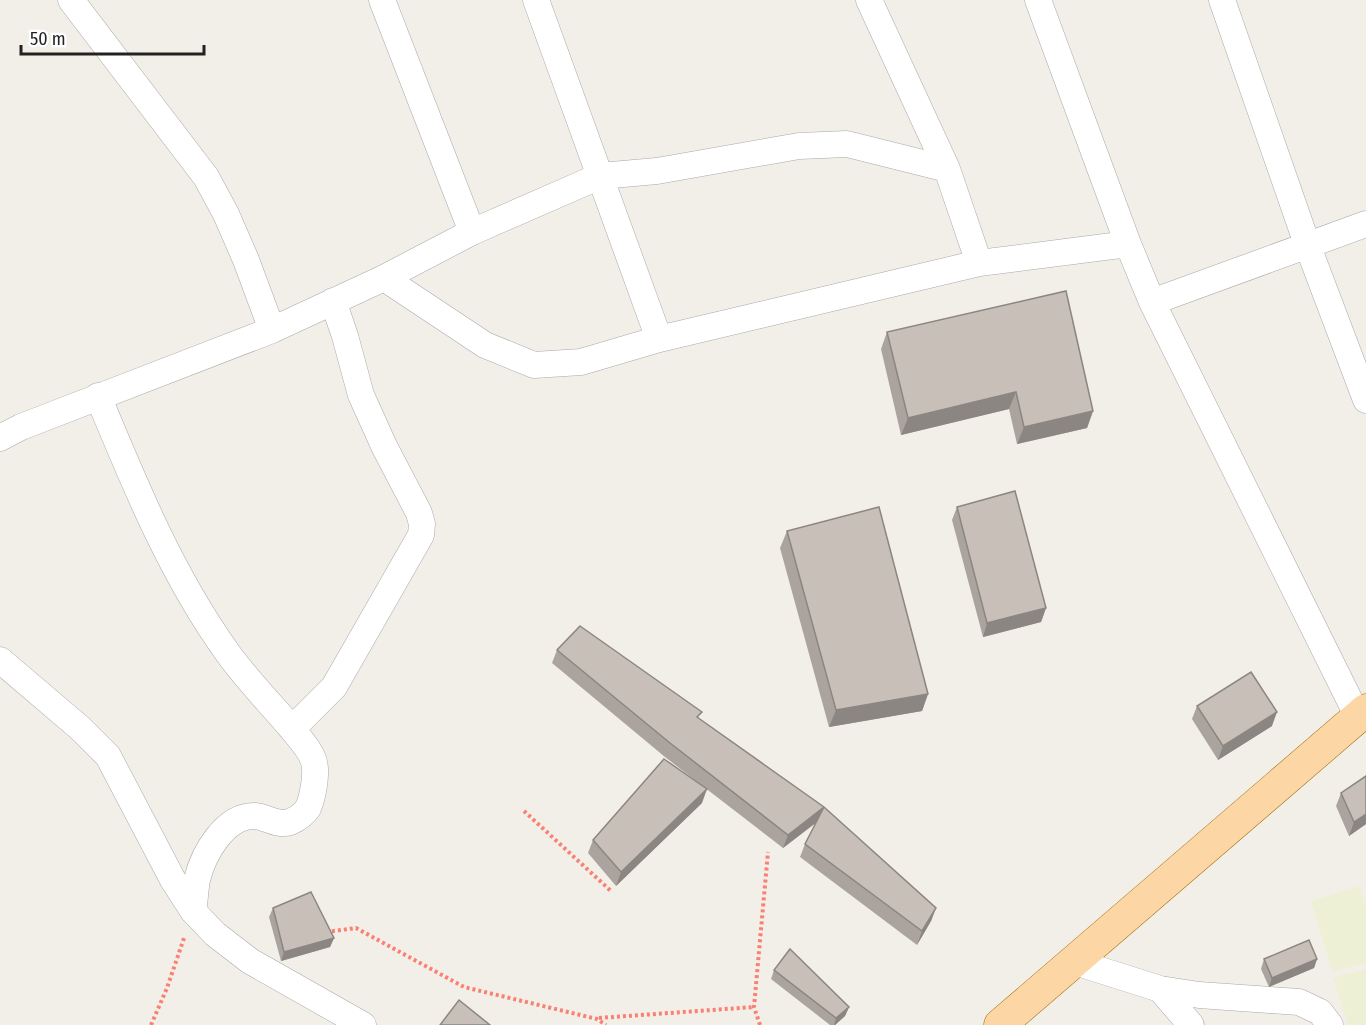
<svg xmlns="http://www.w3.org/2000/svg" width="1366" height="1025" viewBox="0 0 1366 1025" font-family="'Fira Sans Condensed',sans-serif">
	<rect width="100%" height="100%" fill="#f2efe9"/>
	<path fill="#eef0d5" d="M1360 886 1366 907V963L1332 971 1311 901Z
		M1366 969V1025H1348L1333 978Z"/>
	<g fill="none" stroke-linecap="round" stroke-linejoin="round">
		<g stroke="#a9a9a9" stroke-width="27">
			<path id="minor" d="M71 0 206 177 226 214 246 260 272 330
				M382 0 472 232
				M536 0 659 339
				M869 0 947 169
				M1038 0 1128 244 1152 302 1366 224
				M1222 0 1307 244 1366 400
				M384 278 485 345 534 365 581 362 659 339 979 263 1128 244
				M1152 302 1358 717
				M98 396C135 485 171 574 227 652 246 679 271 704 292 729L334 687 421 535 422 524 419 513 384 446 361 395 345 336 333 301
				M0 438 21 427 272 330 384 278 472 232 600 176 657 171 799 146 847 144 947 169 979 263
				M0 660 80 728 108 756 173 880 193 911 215 934 250 961 363 1025
				M193 911C195 901 195 890 197 880 203 854 225 815 255 816 267 817 277 826 290 822 297 819 304 814 308 808 313 797 318 770 313 759 309 748 299 738 292 729
				M1075 962 1160 989 1191 1025
				M1160 989 1199 995 1299 1002 1320 1012 1330 1025"/>
		</g>
		<g stroke="#a06b00" stroke-width="33">
			<path id="major" d="M1000 1025 1366 710"/>
		</g>
		<path stroke="#fa8072" stroke-width="4" stroke-dasharray="3 3" stroke-linecap="butt" d="M524 811 611 891
			M326 932 356 928 464 987 597 1019 606 1025
			M599 1018 754 1007
			M151 1025 167 988 184 938
			M760 1025 754 1007 768 852"/>
		<use href="#minor" stroke="#fff" stroke-width="26"/>
		<use href="#major" stroke="#fcd6a4" stroke-width="32"/>
	</g>
	<path fill="#aba49e" d="M887 332 1093 411 1087 428 1017 444 1009 409 901 435 881 349Z
		M957 507 1046 608 1041 622 983 637 952 520Z
		M787 531 928 694 922 711 829 727 780 548Z
		M557 650 699 719 936 908 931 921 917 945 800 857 805 844 816 823 783 848 665 757 552 663Z
		M1197 706 1272 726 1218 760 1192 719Z
		M1366 776V824L1349 836 1336 806 1341 793Z
		M702 803 616 886 588 853 593 840Z
		M273 908 334 938 330 947 281 961 269 917Z
		M1264 959H1317L1314 968 1269 987 1261 969Z
		M774 970 849 1007 845 1016 835 1025H830L771 979Z"/>
	<path fill="#8b8681" d="M1016 392 1009 409 901 435 908 418Z
		M1093 411 1087 428 1017 444 1024 427Z
		M1046 608 1041 622 983 637 987 623Z
		M928 694 922 711 829 727 836 710Z
		M1277 712 1272 726 1218 760 1223 746Z
		M707 789 702 803 616 886 621 872Z
		M824 807 819 820 783 848 788 835Z
		M1366 814V824L1349 836 1354 822Z
		M936 908 931 921 917 945 922 931Z
		M334 938 330 947 281 961 284 952Z
		M1317 959 1314 968 1269 987 1272 978Z
		M849 1007 845 1016 835 1025H834L836 1018Z"/>
	<path fill="#c7bfb8" stroke="#8b8681" stroke-width="1.5" d="M1066 291 1093 411 1024 427 1016 392 908 418 887 332Z
		M1015 491 1046 608 987 623 957 507Z
		M879 507 928 694 836 710 787 531Z
		M580 626 702 712 697 717 824 807 936 908 922 931 805 844 824 807 788 835 670 743 557 650Z
		M1251 672 1277 712 1223 746 1197 706Z
		M664 759 707 789 621 872 593 840Z
		M1366 776V814L1354 822 1341 793Z
		M311 892 334 938 284 952 273 908Z
		M1309 940 1317 959 1272 978 1264 959Z
		M790 949 849 1007 836 1018 774 970Z
		M459 1000 490 1025H440Z"/>
	<path d="M21 45v9h183v-9" fill="none" stroke="#222222" stroke-width="3"/>
	<text x="30" y="45" font-size="18" fill="#222222" stroke="#ffffff" stroke-width="4.5" paint-order="stroke">50 m</text>
</svg>
